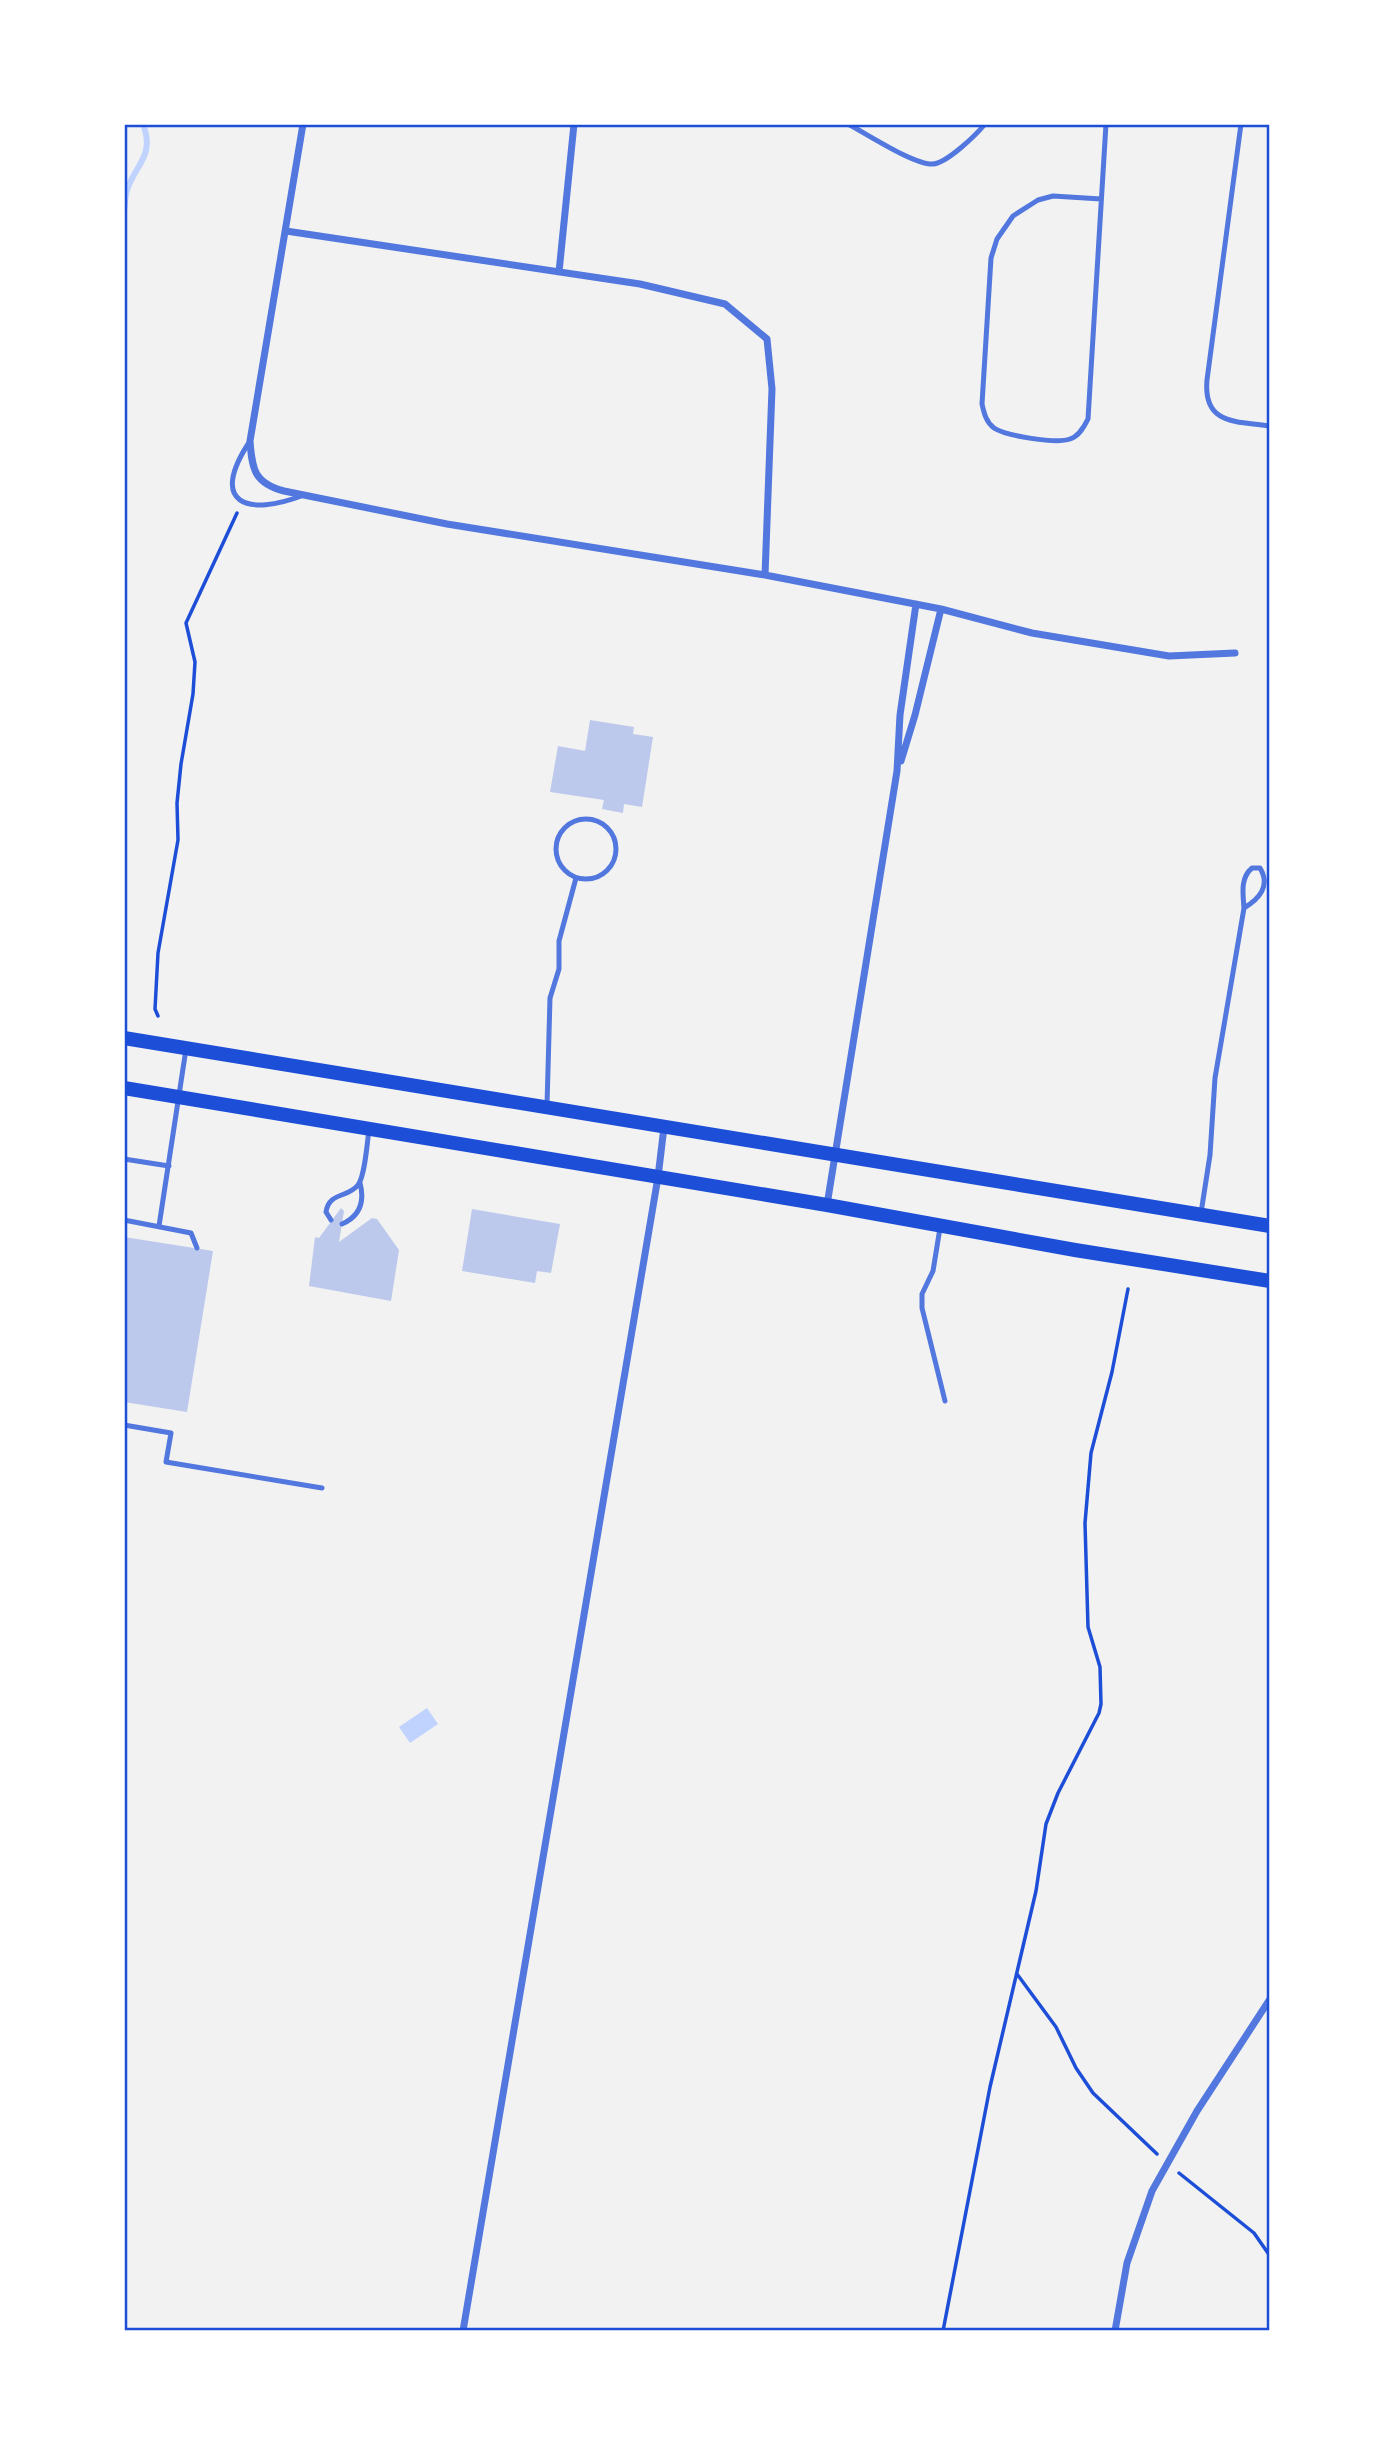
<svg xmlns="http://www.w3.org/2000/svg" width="1394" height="2455" viewBox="0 0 1394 2455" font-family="Overpass,sans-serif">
	<rect width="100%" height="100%" fill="#f2f2f2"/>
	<path fill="#bfd3fe" d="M427 1708 438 1724 410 1743 399 1727Z"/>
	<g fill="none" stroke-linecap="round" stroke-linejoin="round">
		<path stroke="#bfd3fe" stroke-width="6" d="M124 211C125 206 125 199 126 194 133 165 156 158 143 124"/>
	</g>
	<path fill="#bdc9ec" d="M590 720 634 727 633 734 653 737 642 807 624 804 623 813 602 809 604 800 550 792 558 746 585 751Z
		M341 1208 344 1211 339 1242 372 1218 377 1219 399 1250 391 1301 309 1286 315 1237 319 1238Z
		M472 1209 560 1224 551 1273 537 1271 535 1283 462 1271Z
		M124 1237 213 1251 187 1412 124 1402Z"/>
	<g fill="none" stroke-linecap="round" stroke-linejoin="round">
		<path stroke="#1d4ed8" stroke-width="3.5" d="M158 1016 155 1009 158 953 178 840 177 803 181 764 193 694 195 662 186 623 237 513
			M1017 1974 1056 2027 1076 2068 1093 2093 1157 2154
			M1179 2173 1254 2233 1270 2256
			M943 2331 990 2087 1036 1891 1046 1824 1058 1793 1099 1713 1101 1704 1100 1667 1088 1627 1085 1523 1091 1453 1112 1372 1128 1289"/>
		<path stroke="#5277de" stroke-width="5" d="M848 124C867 134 914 165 933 164 947 163 976 135 985 124
			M1241 124 1207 380C1203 425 1236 421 1270 426
			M1101 199 1053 196 1038 200 1013 216 997 239 991 258 982 404C984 413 986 422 994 428 1006 436 1056 444 1070 439 1079 436 1084 427 1088 419L1106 124
			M250 441C208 504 247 517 304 495
			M556 849a30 30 0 1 1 60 0a30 30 0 1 1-60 0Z
			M547 1105 550 998 559 969V941L576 878
			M124 1159 169 1166
			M1201 1213 1210 1155 1215 1078 1244 908C1243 894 1240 878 1252 868H1260C1271 886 1259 899 1244 908
			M124 1220 191 1233 197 1248
			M331 1220 326 1212C329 1192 348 1198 358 1185 365 1176 367 1143 369 1130
			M342 1224C360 1216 365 1202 360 1183
			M159 1226 186 1049
			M940 1228 933 1271 922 1294V1308L945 1401
			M124 1425 171 1433 166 1462 322 1488"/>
		<path stroke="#5277de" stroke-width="7" d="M303 124 250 441C252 469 254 483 284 491L447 524 765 575 941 609 1032 633 1169 656 1235 653
			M286 231 640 284 725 304 767 339 772 389 765 575
			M559 272 574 124
			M901 761 915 715 941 609
			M827 1205 897 771 900 715 916 604
			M463 2331 658 1177 664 1127
			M1115 2331 1127 2263 1152 2191 1197 2111 1270 1999"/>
		<path stroke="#1d4ed8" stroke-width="14" d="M124 1038 1270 1226
			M124 1088 827 1205 1075 1250 1270 1281"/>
	</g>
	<rect width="1394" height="2455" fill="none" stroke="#ffffff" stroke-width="252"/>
	<rect x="126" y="126" width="1142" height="2203" fill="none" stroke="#1d4ed8" stroke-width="2.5"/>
</svg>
